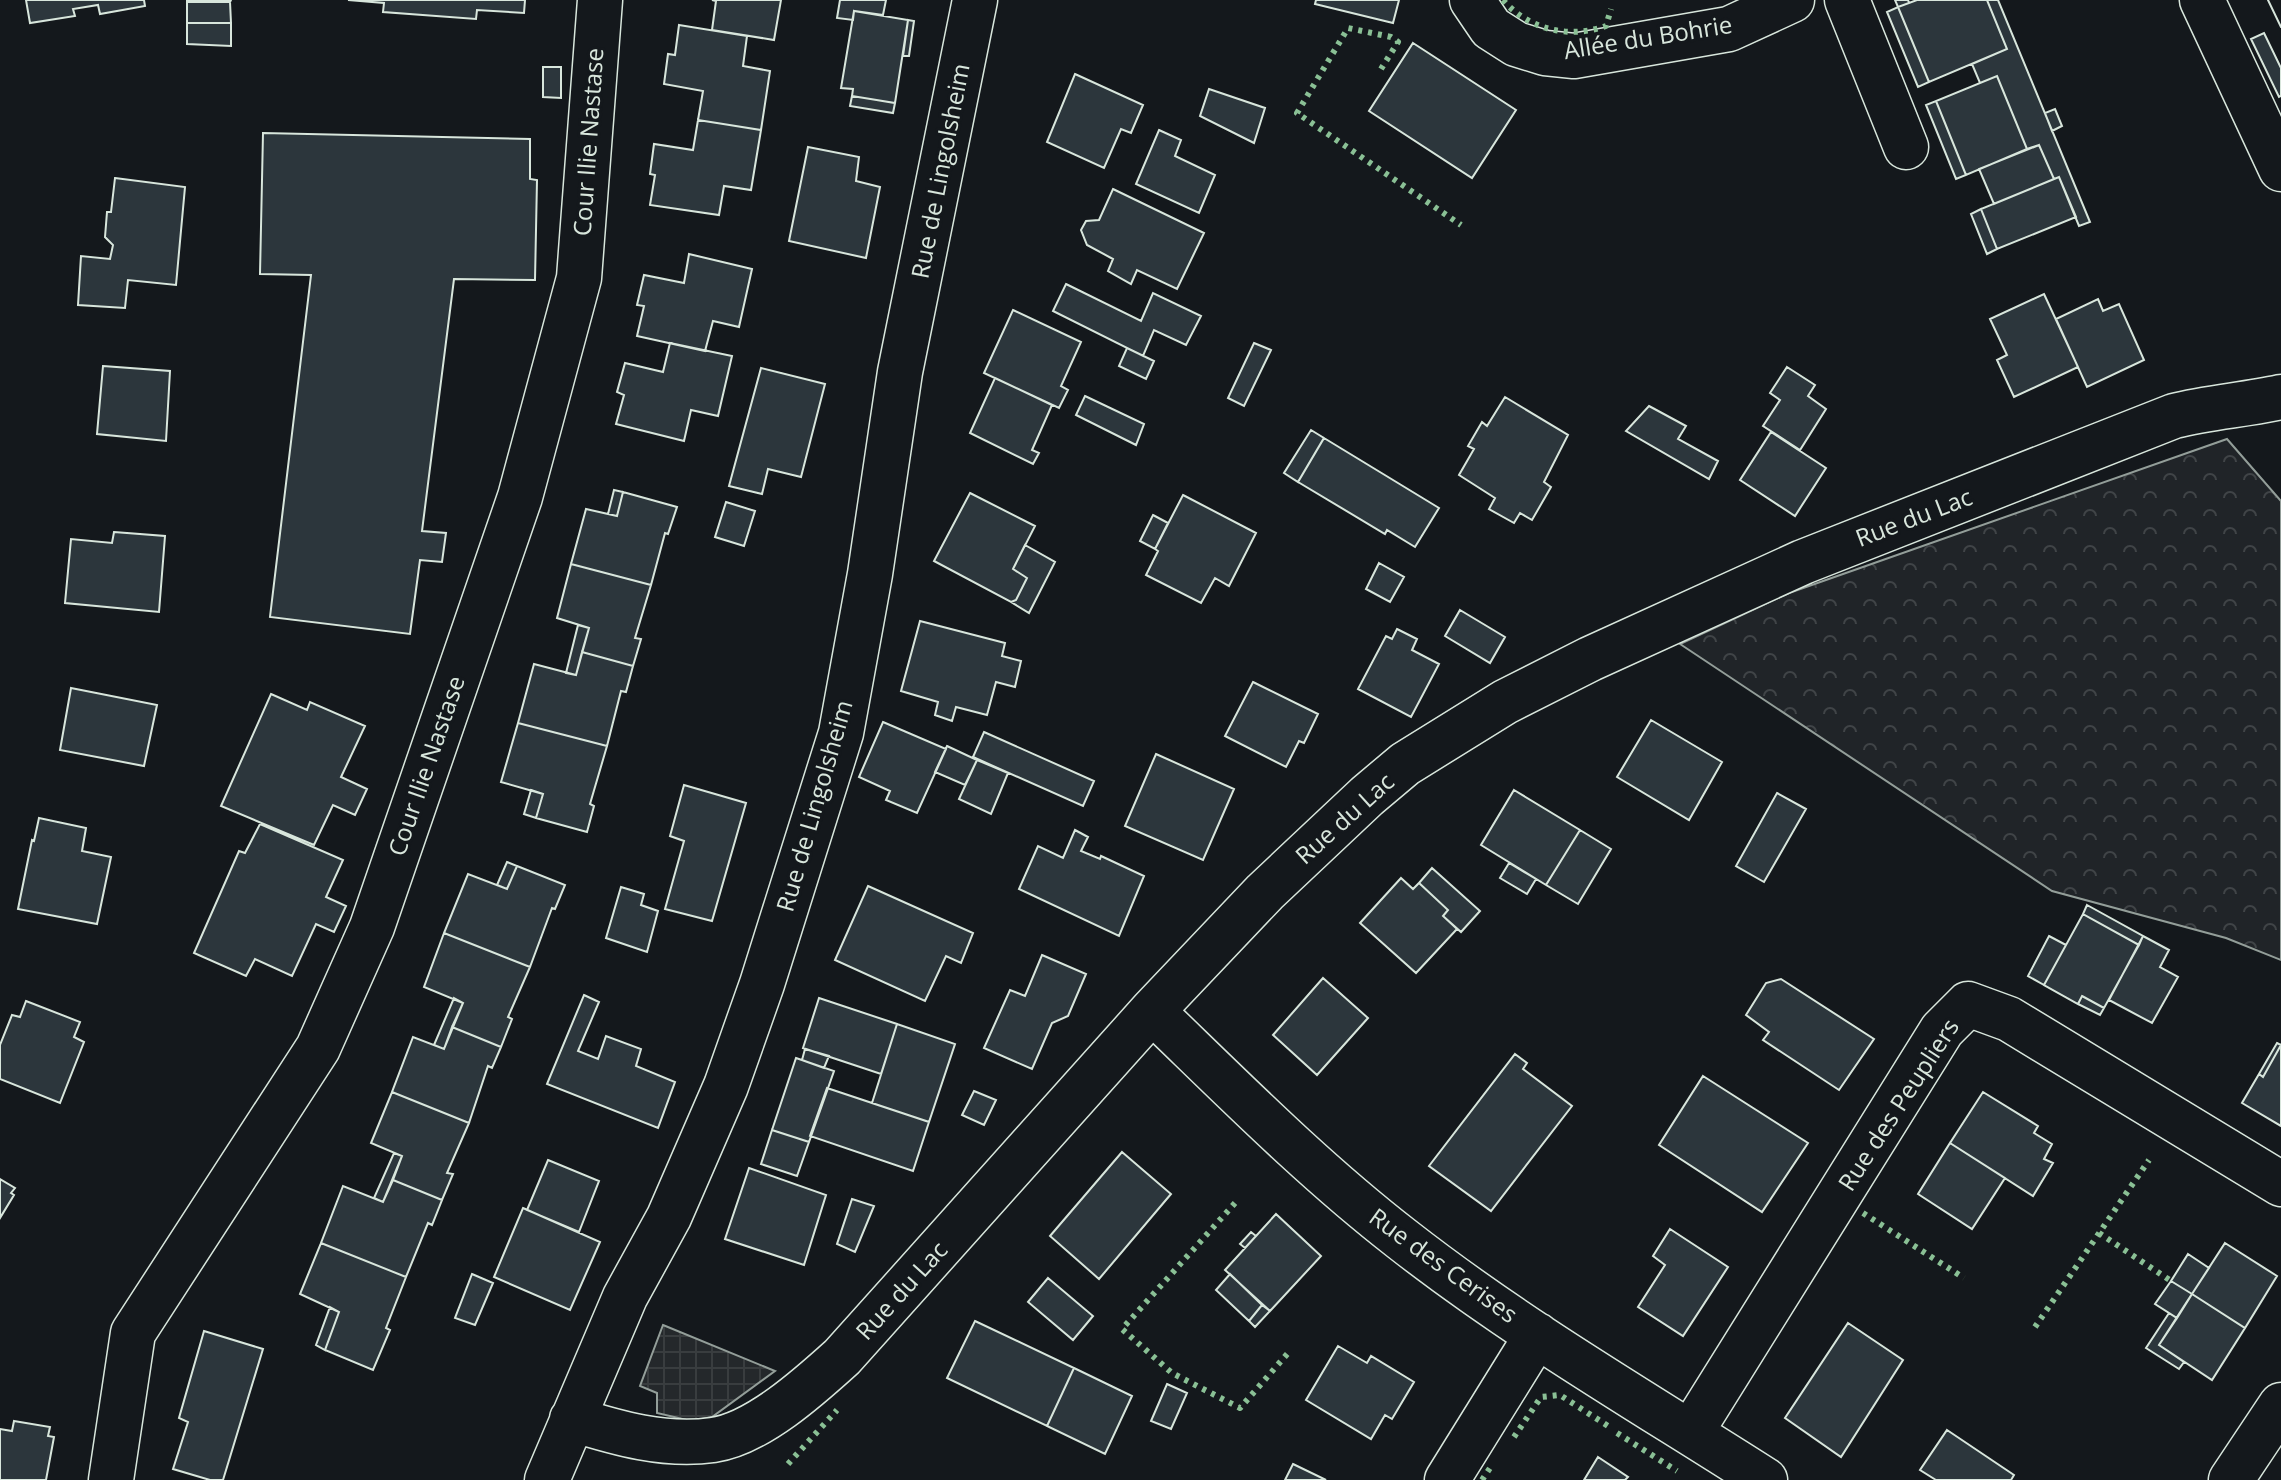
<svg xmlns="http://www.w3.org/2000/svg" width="2281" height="1480" viewBox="0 0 2281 1480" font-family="'Open Sans',sans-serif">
	<defs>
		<pattern id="forest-crowns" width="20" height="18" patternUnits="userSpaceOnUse" patternTransform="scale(2)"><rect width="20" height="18" fill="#202428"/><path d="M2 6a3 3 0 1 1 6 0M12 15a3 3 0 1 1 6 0" fill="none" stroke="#404447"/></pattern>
		<pattern id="plaza-grid" width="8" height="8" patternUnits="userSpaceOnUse" patternTransform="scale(2)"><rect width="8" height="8" fill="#24282b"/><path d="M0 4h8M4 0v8" fill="none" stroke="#393d3f"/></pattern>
	</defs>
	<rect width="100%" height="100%" fill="#14181c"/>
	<path fill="url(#forest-crowns)" stroke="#939e99" stroke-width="2" d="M2227 439 2281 501V960L2226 938 2052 891 1680 644 1789 593Z"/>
	<path fill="url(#plaza-grid)" stroke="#939e99" stroke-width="2" d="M663 1325 775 1371 712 1417 691 1421 657 1413V1393L640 1386Z"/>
	<path fill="#2c363c" stroke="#d8e6dc" stroke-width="2" d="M26 0H144L145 6 100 14 98 5 73 9 75 16 30 23Z
		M187 0H231L230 2H187Z
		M348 0H525L524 13 477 10 476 19 383 12 384 3Z
		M712 0H781L774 40 712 30 716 1Z
		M840 0H886L883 15 854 11 853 20 837 18Z
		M1316 0H1399L1393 23 1315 4Z
		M1895 0H1908L1909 3 1898 7Z
		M1917 0H1987L2007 49 1929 82 1898 7Z
		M1987 0H1998L2090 222 2079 226 2059 177 2054 179 2039 145 2027 149 1997 76 1980 83 1972 64 2007 49Z
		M187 2H230L231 23H187Z
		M1898 7 1929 82 1918 87 1887 12Z
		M854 11 908 20 895 103 852 96 853 89 841 88Z
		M908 20 914 21 909 56H903Z
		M187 23H231V46L187 44Z
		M679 25 747 36 743 66 770 71 761 130 698 120 703 91 664 84 668 54 675 55Z
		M2264 33 2281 68V96L2279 97 2251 39Z
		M1413 43 1516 110 1472 178 1369 111Z
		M543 67H561V98L543 97Z
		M1075 74 1143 105 1131 133 1121 129 1104 168 1047 142Z
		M1997 76 2027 149 1966 175 1936 101Z
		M1209 89 1265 108 1254 143 1200 116Z
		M852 96 895 103 893 113 850 106Z
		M1936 101 1966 175 1956 179 1926 105Z
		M2055 109 2062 126 2052 131 2045 113Z
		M698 120 761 130 751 190 724 186 719 215 650 205 655 175 650 174 654 144 693 150Z
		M1159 130 1181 140 1175 156 1215 175 1199 213 1136 184Z
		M263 133 530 139V179L537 180 535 280 454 279 422 531 446 533 442 562 420 560 410 634 270 617 311 275 260 274Z
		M2039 145 2054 179 1994 204 1979 169Z
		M808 147 859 157 856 181 880 187 866 258 789 241Z
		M2059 177 2076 217 1997 249 1981 209Z
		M115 178 185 187 176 285 128 280 125 308 78 305 81 256 110 259 113 245 105 237 107 212H111Z
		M1113 189 1204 233 1177 289 1137 270 1131 284 1108 271 1113 259 1087 245 1081 230 1086 221 1099 220Z
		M1981 209 1997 249 1987 254 1971 214Z
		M689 254 752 269 739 327 713 321 705 351 637 336 644 306 637 305 644 275 684 283Z
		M1066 284 1141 321 1153 293 1201 316 1186 345 1154 330 1143 356 1053 311Z
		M2044 294 2078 367 2014 397 1997 360 2007 355 1990 319Z
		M2098 299 2103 311 2119 304 2144 360 2087 387 2056 319Z
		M1013 310 1081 342 1061 386 1068 390 1059 408 984 373Z
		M670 343 732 356 718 416 691 410 684 441 616 424 624 395 617 392 625 363 663 372Z
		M1254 343 1271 350 1244 406 1228 398Z
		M1127 348 1154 361 1146 379 1119 366Z
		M103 366 170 371 166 441 97 434Z
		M1787 367 1815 385 1808 396 1826 409 1800 450 1763 426 1780 400 1770 393Z
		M761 368 825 384 801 477 768 469 762 494 729 486Z
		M995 378 1052 405 1032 450 1039 453 1033 464 970 433Z
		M1085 396 1144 424 1136 445 1076 415Z
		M1505 397 1568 435 1544 482 1551 487 1532 520 1520 513 1514 523 1489 509 1495 498 1459 475 1474 449 1468 446 1482 422 1487 426Z
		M1649 406 1686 426 1678 439 1718 461 1709 479 1626 431Z
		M1311 430 1324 438 1298 482 1284 473Z
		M1771 432 1826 468 1795 516 1740 480Z
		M1324 438 1439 508 1415 547 1387 530 1385 534 1298 482Z
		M614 490 623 492 617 516 608 514Z
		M623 492 677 507 668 534 665 533 651 585 571 564 586 509 617 516Z
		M970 493 1035 526 1013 569 1027 578 1016 600 1011 602 934 561Z
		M1183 495 1256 533 1229 586 1215 578 1201 603 1146 575 1158 551 1155 549Z
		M726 502 755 511 744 546 715 537Z
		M1153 515 1168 523 1155 549 1140 541Z
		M114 532 165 536 159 612 65 603 71 539 112 543Z
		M1025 545 1055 562 1029 613 1011 602 1016 600 1027 578 1013 569Z
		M1379 563 1404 577 1390 602 1366 589Z
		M571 564 651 585 635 638 641 639 633 666 582 652 589 628 557 618Z
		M1460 610 1505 637 1490 663 1445 636Z
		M920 621 1005 643 1002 656 1021 661 1015 687 996 682 987 715 956 707 952 721 935 715 938 702 901 691Z
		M578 625 589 628 576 675 566 673Z
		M1397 629 1417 639 1412 650 1439 664 1411 717 1358 689 1386 636 1392 639Z
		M582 652 633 666 626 692 621 691 607 746 518 723 534 664 576 675Z
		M1253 682 1318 714 1304 743 1299 741 1286 767 1225 736Z
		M71 688 157 705 144 766 60 750Z
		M271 694 307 710 310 702 365 726 341 777 367 789 355 815 333 805 314 845 221 806Z
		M1651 720 1722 762 1689 820 1617 777Z
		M883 722 946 749 917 813 886 800 890 791 859 777Z
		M518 723 607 746 590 804 594 806 587 832 536 818 543 794 501 782Z
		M984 732 1094 781 1083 806 973 757Z
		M947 746 977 760 965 785 935 772Z
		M1156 754 1234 789 1203 860 1125 826Z
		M977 760 1008 773 991 814 959 799Z
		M684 785 746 803 712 921 665 909 684 841 670 836Z
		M531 790 543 794 536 818 524 814Z
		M1514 790 1580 830 1546 885 1481 845Z
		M1777 793 1806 809 1764 882 1736 866Z
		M39 818 86 828 82 851 111 857 97 924 18 909 32 840 34 841Z
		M260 824 343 860 326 897 346 906 334 932 316 924 292 976 255 959 246 976 194 953 239 851 245 853Z
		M1075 830 1088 837 1081 851 1100 859 1101 856 1144 876 1119 936 1019 889 1038 846 1063 858Z
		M1580 830 1611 849 1578 904 1546 885Z
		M507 862 517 866 507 889 497 885Z
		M1509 863 1536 879 1527 894 1500 878Z
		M517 866 565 885 555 909 552 908 530 967 444 933 468 874 507 889Z
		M1432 868 1480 911 1461 932 1443 916 1448 910 1419 883Z
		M1401 878 1413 889 1419 883 1448 910 1443 916 1457 929 1416 973 1360 923Z
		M868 886 973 933 961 963 946 956 925 1001 835 960Z
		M621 887 644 894 641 905 658 911 647 952 606 938Z
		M2087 905 2143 936 2139 945 2083 914Z
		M2083 914 2139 945 2104 1008 2082 996 2078 1004 2044 985Z
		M444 933 530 967 508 1017 512 1019 501 1047 452 1027 463 1003 424 987Z
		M2049 936 2066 945 2044 985 2028 976Z
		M2143 936 2169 950 2160 967 2178 977 2152 1023 2109 1000Z
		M1042 955 1086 974 1068 1016 1052 1023 1032 1069 984 1048 1010 990 1025 996Z
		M1323 978 1368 1018 1317 1075 1273 1035Z
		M1781 979 1874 1039 1839 1090 1763 1040 1769 1032 1746 1015 1766 983Z
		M584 995 599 1002 578 1051 598 1059 606 1036 641 1049 636 1066 675 1082 658 1128 547 1084Z
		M2082 996 2104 1008 2100 1015 2078 1004Z
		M454 998 463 1003 444 1049 434 1045Z
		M819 998 897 1024 881 1074 803 1048Z
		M26 1001 80 1022 74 1037 84 1042 60 1103 0 1079V1045L12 1015 20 1017Z
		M897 1024 955 1044 929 1122 872 1103Z
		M452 1027 501 1047 492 1068 488 1066 469 1123 392 1092 413 1037 444 1049Z
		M2277 1043 2281 1045 2263 1077 2259 1074Z
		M2281 1045V1126L2242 1103 2259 1074 2263 1077Z
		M805 1049 829 1056 824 1068 802 1060Z
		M1515 1054 1527 1063 1523 1069 1572 1106 1491 1211 1429 1166Z
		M796 1058 834 1071 809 1142 772 1130Z
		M1703 1076 1808 1143 1762 1212 1659 1145Z
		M827 1088 929 1122 913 1171 810 1136Z
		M974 1091 996 1100 984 1125 962 1115Z
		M392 1092 469 1123 447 1173 453 1174 442 1200 393 1180 402 1156 371 1143Z
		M1983 1092 2038 1126 2034 1133 2052 1144 2044 1159 2053 1163 2033 1196 1950 1143Z
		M772 1130 809 1142 797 1176 761 1164Z
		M1950 1143 2005 1178 1972 1229 1918 1194Z
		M1122 1152 1171 1194 1099 1279 1050 1236Z
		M394 1153 402 1156 383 1202 374 1198Z
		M548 1160 599 1181 579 1232 527 1210Z
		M749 1168 826 1195 804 1265 725 1239Z
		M0 1179 15 1188 11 1193 14 1195 0 1218Z
		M393 1180 442 1200 432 1225 428 1223 406 1277 321 1243 343 1186 383 1202Z
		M852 1199 874 1206 855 1252 837 1244Z
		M523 1208 600 1242 570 1310 494 1277Z
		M1276 1214 1321 1256 1270 1311 1225 1270Z
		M1670 1229 1728 1267 1683 1336 1638 1307 1665 1265 1653 1256Z
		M1251 1232 1256 1236 1245 1248 1240 1244Z
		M321 1243 406 1277 386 1328 390 1330 373 1370 325 1350 339 1312 300 1294Z
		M2225 1243 2277 1276 2245 1328 2192 1294Z
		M2188 1254 2209 1268 2192 1294 2171 1281Z
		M472 1274 493 1283 475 1325 455 1318Z
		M1230 1274 1262 1305 1249 1321 1216 1290Z
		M1048 1278 1093 1316 1073 1340 1028 1302Z
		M2171 1281 2192 1294 2177 1318 2155 1304Z
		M2192 1294 2245 1328 2212 1380 2159 1345Z
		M1262 1305 1270 1311 1255 1327 1249 1321Z
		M330 1307 339 1312 325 1350 316 1345Z
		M2169 1313 2177 1318 2159 1345 2184 1362 2179 1369 2146 1348Z
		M975 1321 1074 1368 1047 1426 947 1378Z
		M1848 1323 1903 1360 1841 1457 1785 1418Z
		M204 1331 263 1349 223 1480H210L173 1469 188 1422 179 1418Z
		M1338 1346 1367 1363 1371 1356 1414 1382 1392 1419 1385 1415 1371 1439 1306 1400Z
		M1074 1368 1132 1396 1105 1454 1047 1426Z
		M1167 1384 1187 1393 1171 1429 1151 1421Z
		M14 1421 50 1427 48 1436 54 1437 46 1480H0V1429L12 1431Z
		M1947 1430 2014 1475 2011 1480H1936L1920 1470Z
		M1598 1457 1628 1477 1625 1480H1584Z
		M1293 1464 1326 1480H1285Z"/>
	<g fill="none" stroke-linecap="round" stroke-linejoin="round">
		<g stroke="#d8e6dc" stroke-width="47">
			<path id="minor" d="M1472 0 1491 28 1516 44 1545 53 1574 56 1729 29 1792 0
				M1847 0 1906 147
				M1152 1011C1234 1090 1313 1170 1402 1239 1517 1329 1643 1402 1765 1480
				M572 1419C617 1433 665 1447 713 1440 757 1434 810 1386 842 1357L1152 1011 1265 892 1367 796 1405 764 1505 702 1590 659 1803 562 2174 416C2209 407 2245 405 2281 397
				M1691 1432 1942 1030 1968 1004 2009 1019 2281 1184
				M111 1480 133 1333 318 1048 372 927 520 497 579 278 600 0
				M547 1480 625 1297 669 1217 726 1086 762 984 841 733 870 574 900 372 975 0
				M1447 1480 1537 1335
				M2231 1480 2281 1405"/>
		</g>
		<g stroke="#d8e6dc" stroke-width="47">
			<path id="secondary" d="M2202 0 2281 169"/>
		</g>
		<use href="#minor" stroke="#14181c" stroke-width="44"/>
		<use href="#secondary" stroke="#14181c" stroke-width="44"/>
		<path stroke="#d8e6dc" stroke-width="2" d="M2268 0 2281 27"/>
		<path stroke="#8ac095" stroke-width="6" stroke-dasharray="4 6" stroke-linecap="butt" d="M1503 0C1529 30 1569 39 1606 26L1611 9
			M1381 69 1398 42 1391 37 1348 28 1297 113 1461 225
			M1235 1203 1122 1329 1172 1373 1240 1408 1289 1352
			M1863 1213 1964 1278
			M2099 1233 2171 1281
			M2035 1327 2149 1160
			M1617 1433 1677 1471
			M1514 1437 1541 1397 1560 1395 1608 1426
			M788 1464 837 1410
			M1482 1480 1492 1465"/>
	</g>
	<g text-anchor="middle" stroke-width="6" stroke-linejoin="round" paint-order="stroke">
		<g font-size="24" fill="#d8e6dc" stroke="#14181c">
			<text transform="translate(1648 38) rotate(-9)" y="8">Allée du Bohrie</text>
			<text transform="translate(589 142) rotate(-86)" y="8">Cour Ilie Nastase</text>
			<text transform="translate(941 171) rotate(-79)" y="8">Rue de Lingolsheim</text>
			<text transform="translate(1914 518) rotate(-21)" y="8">Rue du Lac</text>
			<text transform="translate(427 766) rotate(-71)" y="8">Cour Ilie Nastase</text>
			<text transform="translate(815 806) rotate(-74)" y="8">Rue de Lingolsheim</text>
			<text transform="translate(1345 819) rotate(-42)" y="8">Rue du Lac</text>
			<text transform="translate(1899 1105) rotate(-57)" y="8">Rue des Peupliers</text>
			<text transform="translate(1443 1266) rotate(36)" y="8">Rue des Cerises</text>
			<text transform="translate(902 1291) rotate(-48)" y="8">Rue du Lac</text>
		</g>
	</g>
</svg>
